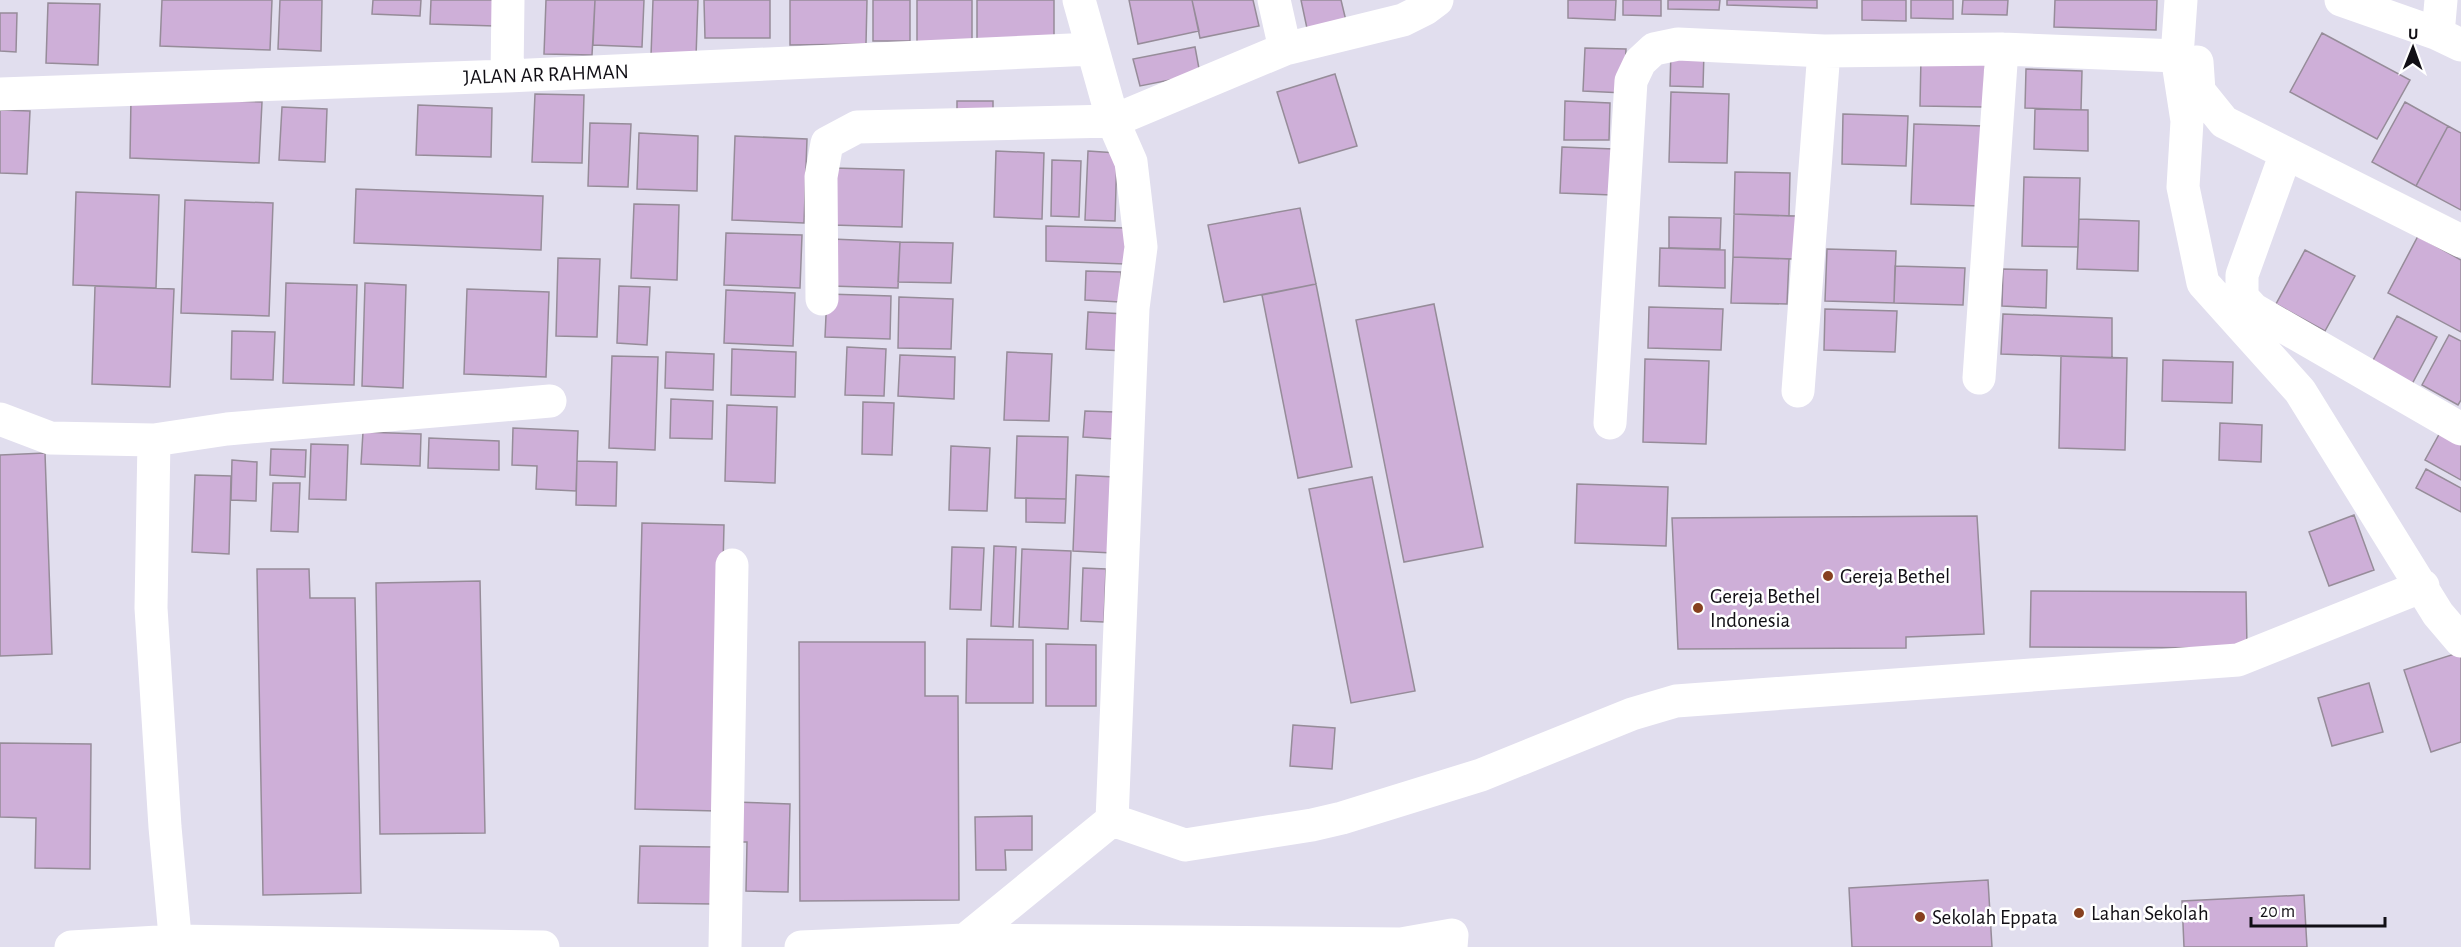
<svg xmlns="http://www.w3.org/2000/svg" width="2461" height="947" viewBox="0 0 2461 947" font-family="'Alegreya Sans',sans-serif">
	<rect width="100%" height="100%" fill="#e1deee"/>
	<path fill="#ceafd8" stroke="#968c99" stroke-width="1.5" d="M162 0H272L270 50 160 46Z
		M280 0H322L321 51 278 49Z
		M373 0H421L420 16 372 14Z
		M431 0H496L495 26 430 24Z
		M546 0H595L592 55 544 54Z
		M595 0H644L642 47 593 45Z
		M653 0H698L696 57 651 56Z
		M704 0H770V38H705Z
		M790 0H867L866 44 790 45Z
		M873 0H910V41H873Z
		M917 0H972V42H917Z
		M977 0H1054V41H977Z
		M1129 0H1192L1199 31 1138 44Z
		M1192 0H1253L1259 26 1200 38Z
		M1301 0H1341L1347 25 1308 33Z
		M1568 0H1616L1615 20 1568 18Z
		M1623 0H1661V16L1623 15Z
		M1668 0H1720L1719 10 1668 9Z
		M1727 0H1817V8L1727 5Z
		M1862 0H1906V21L1862 20Z
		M1911 0H1953V19L1911 18Z
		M1963 0H2008L2007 15 1962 14Z
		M2055 0H2157L2156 30 2054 27Z
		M48 3 100 4 98 65 46 63Z
		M0 13H17L16 52 0 51Z
		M2322 33 2410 80 2377 139 2290 92Z
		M1195 47 1200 74 1140 86 1133 59Z
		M1585 48 1626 49 1624 93 1583 91Z
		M1671 51 1704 52 1703 87 1670 86Z
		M1921 57 1985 59 1984 107 1920 106Z
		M2026 69 2082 71 2081 110 2025 108Z
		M1335 74 1357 146 1299 163 1277 92Z
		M1671 92 1729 94 1727 163 1669 162Z
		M535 94 584 95 582 163 532 162Z
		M131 98 262 102 259 163 130 158Z
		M957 101H993V121H957Z
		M1565 101 1610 103 1609 140H1564Z
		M2405 102 2448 126 2416 186 2372 162Z
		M418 105 492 108 491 157 416 155Z
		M282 107 327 109 325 162 279 160Z
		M2035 109 2088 110V151L2034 149Z
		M0 110 30 111 27 174 0 173Z
		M1843 114 1908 116 1906 166 1842 164Z
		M590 123 631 124 628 187 588 186Z
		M1914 124 1984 126 1981 206 1911 204Z
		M2448 126 2461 133V210L2416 186Z
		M639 133 698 136 697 191 637 189Z
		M735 136 807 139 804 223 732 220Z
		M1562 147 1614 149 1612 195 1560 193Z
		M996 151 1044 153 1042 219 994 217Z
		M1088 151 1117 153 1115 221 1085 220Z
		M1052 160 1081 161 1079 217 1051 216Z
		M834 168 904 170 902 227 832 225Z
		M1735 172 1790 173 1789 216 1734 214Z
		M2024 177 2080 178 2078 247 2022 246Z
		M356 189 543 196 541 250 354 243Z
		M76 192 159 195 156 288 73 285Z
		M185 200 273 203 269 316 181 313Z
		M634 204 679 205 677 280 631 278Z
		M1300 208 1316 284 1224 302 1208 225Z
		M1734 214 1796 216 1795 259 1733 257Z
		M1669 217 1721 218 1720 249 1669 248Z
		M2079 219 2139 221 2138 271 2077 269Z
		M1046 226 1126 228 1125 264 1046 261Z
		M726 233 802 235 800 288 724 285Z
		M2418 236 2461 260V332L2388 293Z
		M832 239 900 242 898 288 830 286Z
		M900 242 953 243 951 283 898 282Z
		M1660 248 1725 250V288L1659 286Z
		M1827 249 1896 251 1894 303 1825 301Z
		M2305 250 2355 276 2325 331 2276 304Z
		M1733 257 1789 259 1787 304 1731 303Z
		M558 258 600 259 597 337 556 336Z
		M1895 266 1965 268 1963 305 1894 303Z
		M2003 269 2047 270 2046 308 2002 306Z
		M1086 271 1121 272 1120 302 1085 300Z
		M286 283 357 285 354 385 283 383Z
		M365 283 406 285 403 388 362 386Z
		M1316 284 1352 467 1298 478 1262 295Z
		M95 286 174 289 170 387 92 384Z
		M619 286 650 287 647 345 617 343Z
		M467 289 549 292 546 377 464 374Z
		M726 290 795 293 793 346 724 343Z
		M827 294 891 296 890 339 825 337Z
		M899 297 953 299 951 349 898 348Z
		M1434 304 1483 547 1404 562 1356 320Z
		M1649 307 1723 309 1721 350 1648 348Z
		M1825 309 1897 311 1895 352 1824 350Z
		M1088 312 1126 314 1125 351 1086 349Z
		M2003 314 2112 318V358L2001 354Z
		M2397 316 2437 337 2411 386 2371 364Z
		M232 331 275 332 273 380 231 379Z
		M2449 335 2461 341V400L2458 405 2422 385Z
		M847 347 886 349 884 396 845 395Z
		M732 349 796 352 795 397 731 395Z
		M666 352 714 354 713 390 665 388Z
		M1007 352 1052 354 1049 421 1004 420Z
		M900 355 955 357 954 399 898 396Z
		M612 356 658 357 655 450 609 448Z
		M2061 356 2127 358 2125 450 2059 448Z
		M1645 359 1709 361 1706 444 1643 442Z
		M2163 360 2233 362 2232 403 2162 401Z
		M671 399 713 401 712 439 670 438Z
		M863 402 894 403 892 455 862 454Z
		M727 405 777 407 775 483 725 481Z
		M1085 411 1115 412 1114 439 1083 437Z
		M2220 423 2262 425 2261 462 2219 460Z
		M513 428 578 431 576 491 536 489 537 466 512 465Z
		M2442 429 2461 439V480L2425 460Z
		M363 432 421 434 420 466 361 464Z
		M1017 436 1068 437 1066 499 1015 498Z
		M429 438 499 441V470L428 468Z
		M311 444 348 445 346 500 309 499Z
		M951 446 990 448 987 511 949 510Z
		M271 449 306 450 305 477 270 475Z
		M45 453 52 654 0 656V455Z
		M232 460 257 462 256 501 231 500Z
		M577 461 617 462 616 506 576 505Z
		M2426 469 2461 488V512L2416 488Z
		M195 475 231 476 229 554 192 552Z
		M1076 475 1115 477 1112 553 1073 551Z
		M1372 477 1415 691 1351 703 1309 489Z
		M273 483H300L298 532 271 531Z
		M1577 484 1668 487 1666 546 1575 543Z
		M1026 498 1066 499 1065 523 1026 522Z
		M2354 515 2374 570 2329 586 2309 532Z
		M1977 516 1984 634 1906 637V648L1678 649 1672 518Z
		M642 523 724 525 717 811 635 809Z
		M994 546 1016 547 1013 627 991 626Z
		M952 547 984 548 981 610 950 609Z
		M1022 549 1071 551 1068 629 1019 627Z
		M1083 568 1106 569 1104 622 1081 621Z
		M257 569H309L310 598H355L361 893 263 895Z
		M480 581 485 833 380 834 376 583Z
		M2031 591 2246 592 2247 648 2030 647Z
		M967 639 1033 640V703H966Z
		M799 642H925V696H958L959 900 800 901Z
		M1046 644 1096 645V706H1046Z
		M2461 652V742L2431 752 2404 670Z
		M2369 683 2383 732 2332 746 2318 698Z
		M1293 725 1335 728 1332 769 1290 766Z
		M0 743 91 744 90 869 35 868 36 818 0 817Z
		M735 802 790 804 788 892 746 891 747 842H734Z
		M1032 816V850H1005L1006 870H976L975 817Z
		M640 846 714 847 713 904 638 903Z
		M1988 880 1992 947H1852L1849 888Z
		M2304 895 2307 947H2184L2182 901Z"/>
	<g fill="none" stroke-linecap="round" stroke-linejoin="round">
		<path stroke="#fff" stroke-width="33" d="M1079 0 1113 121 1131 162 1141 247 1133 308 1112 820
			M1274 0 1285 49
			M2181 0 2177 56 2187 121 2183 187 2203 283 2300 391 2438 614 2461 641
			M2341 0 2438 34 2461 45
			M2438 34 2441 0
			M2197 62 2199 91 2224 122 2461 241
			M507 76 508 0
			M0 94 507 76 1092 49
			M2286 153 2242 275V297L2253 309 2461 429
			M822 299 821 177 827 143 857 127 1113 121 1285 49 1403 20 1425 9 1437 0
			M1979 378 2002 49
			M1798 391 1824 51
			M0 419 50 438 154 440 151 608 165 827 176 947
			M1610 423 1631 81 1640 62 1654 49 1678 44 1824 51 2002 49 2177 56
			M154 440 227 429 550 401
			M965 940 1112 820 1185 845 1312 825 1342 818 1481 775 1632 714 1676 701 2238 660 2423 586
			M71 947 176 941 543 947
			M725 947 732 565
			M801 947 965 940 1401 944 1452 935 1451 947"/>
	</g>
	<g fill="#87401f" stroke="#fff" stroke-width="2">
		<circle cx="1828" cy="576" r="6"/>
		<circle cx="1698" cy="608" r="6"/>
		<circle cx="2079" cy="913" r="6"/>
		<circle cx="1920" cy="917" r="6"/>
	</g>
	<g text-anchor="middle" stroke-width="5" stroke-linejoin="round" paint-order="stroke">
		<g font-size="21" fill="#110f15" stroke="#fff">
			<text transform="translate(546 74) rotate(-2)" y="7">JALAN AR RAHMAN</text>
		</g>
		<g font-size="21" fill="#110f15" stroke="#fff" text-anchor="start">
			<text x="1840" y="583">Gereja Bethel</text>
			<text x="1710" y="603">Gereja Bethel<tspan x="1710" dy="24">Indonesia</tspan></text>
			<text x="2091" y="920">Lahan Sekolah</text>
			<text x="1932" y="924">Sekolah Eppata</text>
		</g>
	</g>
	<g transform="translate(2413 48) rotate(1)" stroke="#ffffff" stroke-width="4.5" paint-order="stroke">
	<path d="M0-4.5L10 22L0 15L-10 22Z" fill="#110f15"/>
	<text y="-9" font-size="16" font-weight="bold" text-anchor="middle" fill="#110f15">U</text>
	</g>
	<path d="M2251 917v9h134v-9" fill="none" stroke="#110f15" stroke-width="3"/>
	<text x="2260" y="917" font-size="18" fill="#110f15" stroke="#ffffff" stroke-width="4.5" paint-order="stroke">20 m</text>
</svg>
